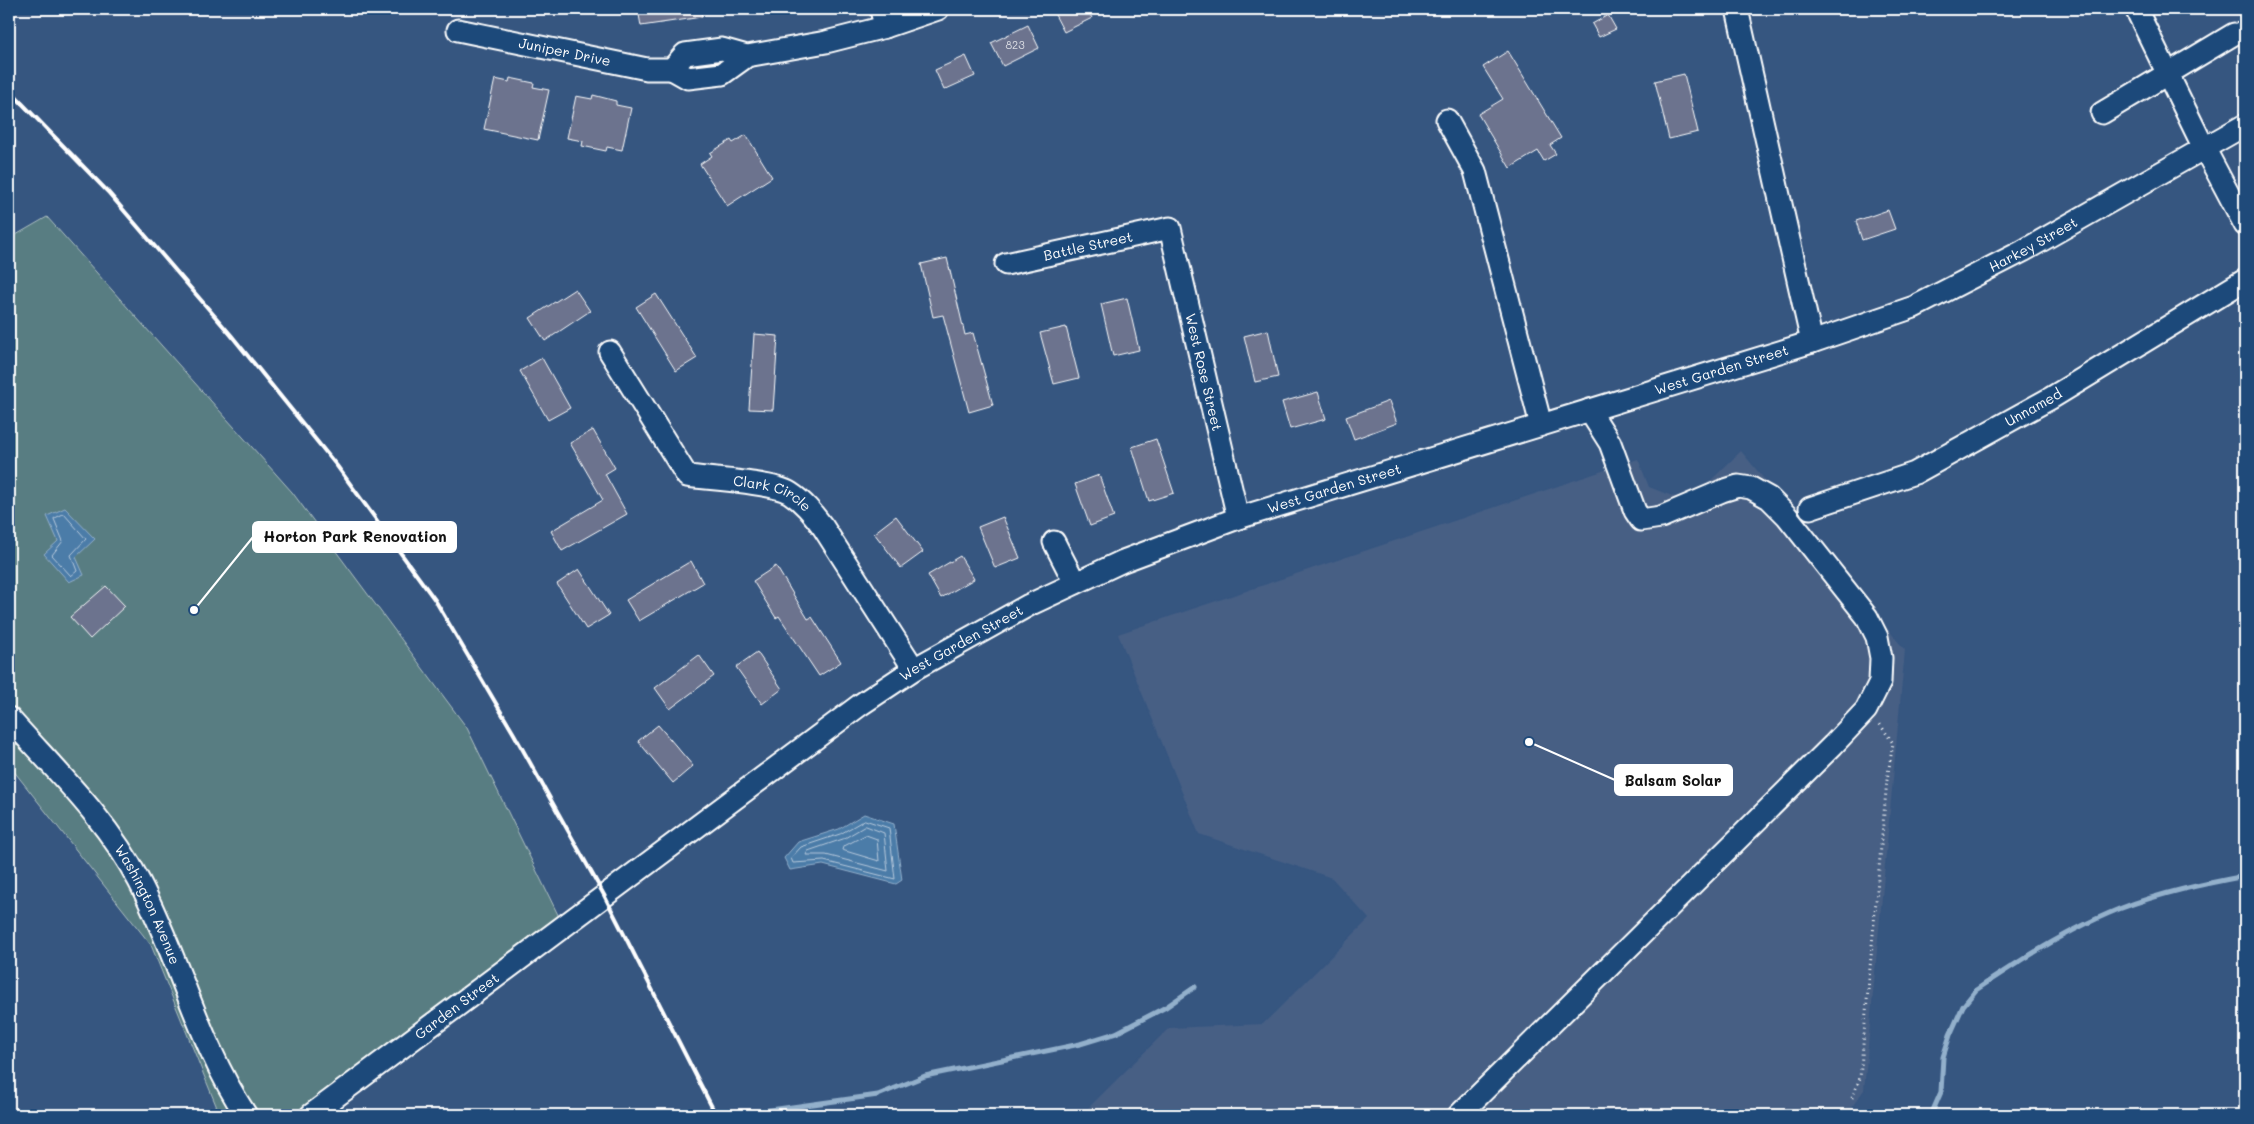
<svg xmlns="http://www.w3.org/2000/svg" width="2254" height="1124" viewBox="0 0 2254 1124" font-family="Mali,sans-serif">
	<rect width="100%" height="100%" fill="#365680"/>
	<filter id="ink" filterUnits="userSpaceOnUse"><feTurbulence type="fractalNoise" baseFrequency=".02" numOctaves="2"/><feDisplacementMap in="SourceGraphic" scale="10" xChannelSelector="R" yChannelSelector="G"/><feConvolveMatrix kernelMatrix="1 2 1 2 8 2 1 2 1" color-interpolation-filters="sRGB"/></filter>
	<g filter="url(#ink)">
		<path fill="#465f84" d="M1741 451 1905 650 1864 1090 1846 1115H1081L1169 1028 1263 1024 1369 919 1332 878 1199 834 1118 634 1638 459 1649 487 1675 497 1701 490Z"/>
		<path fill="#597d82" stroke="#acbec0" d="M47 217 292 492 467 728 561 921 294 1115H220L151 945 9 765V239Z"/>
		<path fill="#4b7ba8" stroke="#93b0cb" d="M65 508 95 539 76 557 84 575 69 582 44 554 58 541 47 516Z
			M864 814 894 824 902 880 896 884 823 865 790 870 784 858 798 842 839 829Z"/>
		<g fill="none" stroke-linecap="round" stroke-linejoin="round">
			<path stroke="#b7cadc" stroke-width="1" d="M64 514 86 539 71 555 77 571 71 576 52 555 63 541 54 519Z
				M865 820 889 828 895 879 824 861 793 863 791 858 801 847 840 834Z
				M866 826 884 833 888 871 826 855H806L808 851 843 839Z
				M866 835 877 839 879 861 842 850 843 847Z"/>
			<path stroke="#93b0cb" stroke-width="5" d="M734 1115 878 1095 925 1076 1080 1044 1116 1033 1166 1007 1195 987
				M1931 1115 1941 1092 1943 1057 1950 1035 1963 1006 1976 990C2017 962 2074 927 2119 909 2160 893 2203 884 2245 876"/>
		</g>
		<path fill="#6c738e" stroke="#fff" d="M638 9H701L702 17 641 26Z
			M1062 9H1087L1092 18 1064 32 1054 13Z
			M1608 15 1616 29 1599 37 1592 24Z
			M1028 25 1039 48 1003 66 991 43Z
			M1508 51 1561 138 1550 145 1556 154 1544 161 1538 151 1510 168 1478 114 1503 99 1483 67Z
			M966 56 975 76 944 90 935 70Z
			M1684 74 1698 132 1669 139 1655 81Z
			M510 78 534 83 533 87 549 90 538 140 484 129 495 79 509 82Z
			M593 95 616 101V105L631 108 622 150 607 147 606 151 582 146 583 141 567 138 576 96 592 99Z
			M746 135 772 177 727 206 700 164 712 156 710 153 731 140 733 143Z
			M1888 210 1895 229 1862 240 1856 221Z
			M947 258 965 335 973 333 993 405 969 412 943 315 933 317 921 264Z
			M575 289 590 311 545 341 530 318Z
			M656 294 697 358 676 371 636 307Z
			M1127 298 1139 350 1113 356 1101 304Z
			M1066 327 1079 378 1054 384 1040 333Z
			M1268 330 1278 377 1255 382 1244 336Z
			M754 334 778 336 773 410 749 409Z
			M542 358 570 408 548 420 520 371Z
			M1318 392 1326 419 1290 429 1282 402Z
			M1389 401 1397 423 1354 439 1346 417Z
			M593 430 615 468 605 474 627 514 562 551 551 531 603 500 570 443Z
			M1156 439 1174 493 1149 501 1132 447Z
			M1099 475 1114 517 1090 526 1075 484Z
			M896 516 923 552 901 568 874 533Z
			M1003 517 1020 558 995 568 978 527Z
			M960 556 974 579 941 598 928 575Z
			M691 561 703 583 639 621 626 600Z
			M776 566 808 619 812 617 841 662 819 676 779 616 776 618 753 581Z
			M579 569 609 615 586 629 557 584Z
			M106 586 125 606 90 639 70 617Z
			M757 652 782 689 762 704 736 667Z
			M699 655 714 676 670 709 655 688Z
			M658 725 693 766 673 783 638 741Z"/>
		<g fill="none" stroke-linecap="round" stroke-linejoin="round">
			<g stroke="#fff" stroke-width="25">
				<g id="minor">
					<path d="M881 9 885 27"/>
					<path d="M1737 9 1812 342"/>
					<path d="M2136 9 2201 142 2245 225"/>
					<path id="s1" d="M458 30 647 69H672"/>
					<path d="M747 56 722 49 685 54 672 69 688 78 722 74 747 56 826 42 885 27 938 9"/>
					<path d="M2102 113 2234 34"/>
					<path d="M1447 120 1475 171 1541 425"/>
					<path id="s2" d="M1006 264 1170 228 1238 518"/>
					<path id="s3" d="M610 352 687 476C710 479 773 482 790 493 804 502 813 514 823 527L914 669"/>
					<path id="s4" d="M1810 508 1915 473 2051 398 2245 280"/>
					<path d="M1054 542 1075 583"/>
					<path id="s5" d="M9 718C55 770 107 819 139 881 179 957 198 1043 246 1115"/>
					<path id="s6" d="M311 1115 860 705 914 669 1029 605 1123 561 1238 518 1812 342 1914 307 2023 251 2245 125"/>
					<path d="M1459 1115 1833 745 1866 710 1880 682 1881 658 1877 637 1867 617 1787 516 1769 498 1751 488 1738 486 1722 491 1661 517 1641 520 1635 511 1610 443 1589 410"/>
				</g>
			</g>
			<path stroke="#fff" stroke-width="3" stroke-dasharray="1 4" stroke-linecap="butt" d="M1852 1098 1860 1078 1887 780 1893 743 1879 723"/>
			<use href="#minor" stroke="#1f4a7a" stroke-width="21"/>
			<path stroke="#fff" stroke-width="4" d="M9 90 108 192 231 335 337 466 435 600 514 734 604 895 716 1115"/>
		</g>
	</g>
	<g text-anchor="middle" stroke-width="4" stroke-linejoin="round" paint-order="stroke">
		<g font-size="11" fill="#dadce3">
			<text x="1015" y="49">823</text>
		</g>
		<g font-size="14" fill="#fff" stroke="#1f4a7a">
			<text dy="5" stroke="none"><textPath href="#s1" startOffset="109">Juniper Drive</textPath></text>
			<text dy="5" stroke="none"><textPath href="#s6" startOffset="1951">Harkey Street</textPath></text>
			<text dy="5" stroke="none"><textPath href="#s2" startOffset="84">Battle Street</textPath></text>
			<text dy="5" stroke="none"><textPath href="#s6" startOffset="1614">West Garden Street</textPath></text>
			<text dy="5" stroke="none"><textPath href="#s2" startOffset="316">West Rose Street</textPath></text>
			<text dy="5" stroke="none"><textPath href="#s4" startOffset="246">Unnamed</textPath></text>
			<text dy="5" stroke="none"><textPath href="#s6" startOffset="1209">West Garden Street</textPath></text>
			<text dy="5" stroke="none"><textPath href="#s3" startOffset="234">Clark Circle</textPath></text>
			<text dy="5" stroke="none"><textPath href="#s6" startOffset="804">West Garden Street</textPath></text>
			<text dy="5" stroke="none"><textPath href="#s5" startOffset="234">Washington Avenue</textPath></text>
			<text dy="5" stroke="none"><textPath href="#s6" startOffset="182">Garden Street</textPath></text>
		</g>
	</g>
	<path fill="none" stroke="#fff" stroke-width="2" d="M194 610L253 537M1529 742L1615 780"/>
	<g fill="#fff" stroke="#1f4a7a" stroke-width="2">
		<circle cx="194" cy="610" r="5"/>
		<circle cx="1529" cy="742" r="5"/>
	</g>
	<g fill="#fff" stroke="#fff" stroke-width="2">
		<rect x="253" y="522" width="203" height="30" rx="5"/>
		<rect x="1615" y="765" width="117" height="30" rx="5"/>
	</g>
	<g font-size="15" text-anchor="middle" font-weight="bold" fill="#111">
		<text x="355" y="542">Horton Park Renovation</text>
		<text x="1673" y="786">Balsam Solar</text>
	</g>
	<rect width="2254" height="1124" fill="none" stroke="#1f4a7a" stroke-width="30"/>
	<rect x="15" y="15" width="2224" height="1094" fill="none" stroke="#fff" stroke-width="2" filter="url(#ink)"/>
</svg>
